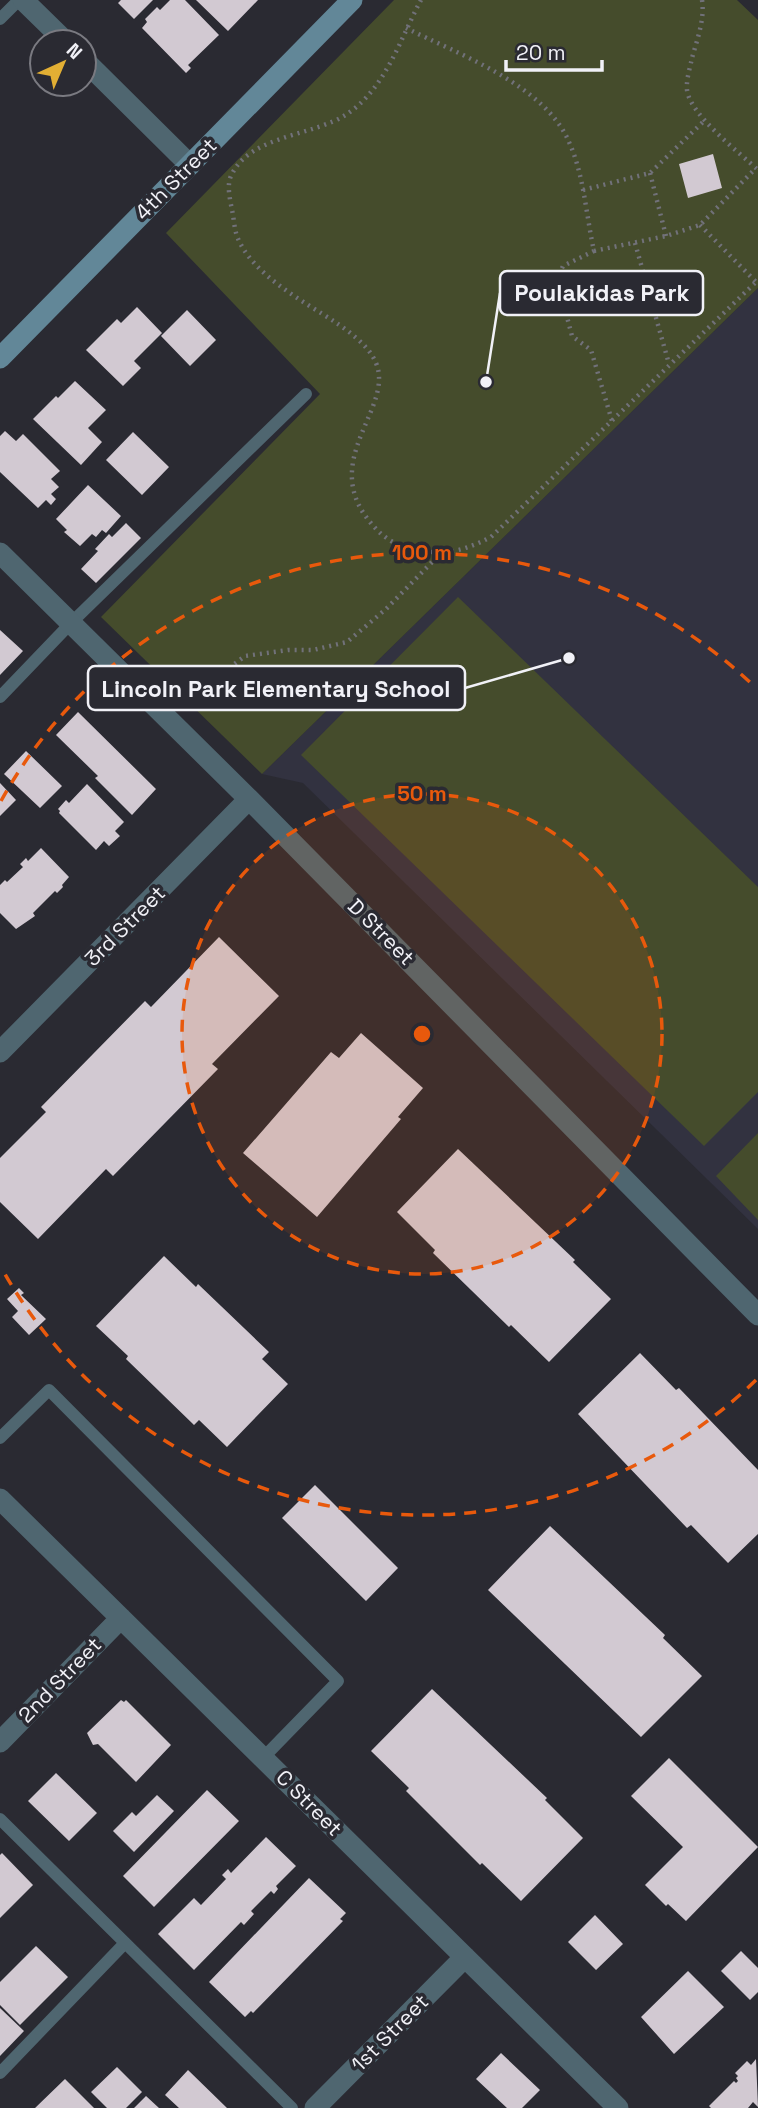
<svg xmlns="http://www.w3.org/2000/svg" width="758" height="2108" viewBox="0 0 758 2108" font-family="'Space Grotesk',sans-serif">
	<rect width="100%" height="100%" fill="#2a2a32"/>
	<path fill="#323240" d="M758 288V1229L303 783 262 774Z"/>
	<path fill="#454c2c" d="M394 0H737L758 20V288L262 774 101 617 320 394 166 233Z
		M458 597 758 887V1092L704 1146 301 755Z
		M758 1133V1220L716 1176Z"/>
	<path fill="#d2c9d2" d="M121 0H153L134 19 118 3Z
		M170 0H185L219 35 188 65 191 68 186 73 142 28 147 22 145 19 157 7 160 10Z
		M196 0H258L228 31Z
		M713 154 722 188 688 198 679 164Z
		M137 307 162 333 134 361 141 368 123 386 86 350 117 319 121 323Z
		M187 310 216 340 190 366 161 336Z
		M75 381 106 410 88 428 102 442 81 465 33 419 56 396 58 398Z
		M5 431 16 441 23 434 60 471 51 479 59 487 51 494 56 499 51 505 46 500 38 508 0 472V436Z
		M133 432 169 467 142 495 106 460Z
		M88 485 121 516 106 533 102 530 96 537 92 534 80 546 64 532 67 530 56 519Z
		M126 523 141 538 96 583 81 569 98 551 95 549 109 534 112 537Z
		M0 630 23 651 0 675Z
		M78 712 156 789 132 815 95 778 98 776 56 735Z
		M26 751 62 786 40 808 4 774Z
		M0 783 16 800 0 816Z
		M87 784 124 822 115 831 120 836 109 846 104 841 96 850 59 813 60 811 58 809 66 800 69 803Z
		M41 848 69 877 62 885 63 887 57 893 55 891 33 913 35 916 16 929 0 913V885L5 880 7 882 23 867 20 864 26 858 28 861Z
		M219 937 279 996 212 1064 218 1069 113 1176 106 1169 38 1239 0 1202V1158L46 1112 41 1107 145 1001 151 1007Z
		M361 1033 423 1088 398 1117 401 1119 317 1217 243 1153 331 1052 339 1058Z
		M458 1149 575 1260 573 1262 611 1299 549 1362 511 1325 509 1327 433 1253 435 1250 397 1212Z
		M164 1256 196 1287 198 1284 269 1352 262 1359 288 1384 227 1447 199 1420 194 1425 126 1359 128 1356 96 1326Z
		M19 1288 24 1293 21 1295 46 1319 29 1335 12 1317 18 1311 7 1299Z
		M640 1353 676 1390 679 1388 758 1470V1534L728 1563 691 1525 687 1528 578 1414Z
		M315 1485 398 1568 366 1601 282 1518Z
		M550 1526 665 1635 663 1638 702 1676 641 1737 488 1590Z
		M432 1689 547 1798 545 1800 583 1838 521 1901 482 1863 480 1865 406 1791 409 1788 371 1751Z
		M121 1700 124 1702 126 1700 171 1745 136 1782 98 1744 93 1745 87 1733Z
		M669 1758 758 1847 686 1921 668 1904 666 1906 645 1885 683 1847 631 1796Z
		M56 1773 97 1813 69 1841 28 1801Z
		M207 1790 239 1821 154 1907 123 1876Z
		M157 1795 174 1811 134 1852 113 1831 132 1812 136 1816Z
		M266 1837 296 1866 276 1886 278 1889 274 1894 271 1891 251 1911 254 1914 244 1925 241 1922 194 1970 158 1934 194 1898 201 1905 226 1879 222 1875 228 1869 231 1873Z
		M2 1853 33 1885 0 1918V1855Z
		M309 1878 346 1913 340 1919 343 1921 253 2013 251 2011 245 2017 209 1982Z
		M595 1915 623 1944 596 1970 568 1942Z
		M36 1946 68 1977 20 2025 0 2005V1982Z
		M741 1951 758 1968V1992L750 2000 721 1971Z
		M688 1971 724 2007 674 2054 641 2017Z
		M0 2008 24 2031 0 2056Z
		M501 2053 540 2090 522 2108H507L476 2079Z
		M756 2059 758 2107 753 2102 748 2108H711L709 2106 734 2081 736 2083 738 2081 736 2078 738 2076 735 2073 747 2061 751 2065Z
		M117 2067 142 2092 126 2108H107L91 2092Z
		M188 2070 227 2108H179L165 2095Z
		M65 2079 94 2108H35Z
		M146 2096 159 2108H134Z"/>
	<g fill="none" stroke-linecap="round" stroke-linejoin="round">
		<path stroke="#717179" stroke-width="4.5" stroke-dasharray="2 5" stroke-linecap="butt" d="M421 0C400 39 386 88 347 114 314 136 251 135 232 174 226 184 230 199 232 210 234 218 234 228 237 236 251 274 303 301 335 322 350 332 369 346 376 363 394 406 325 455 364 514 373 527 385 540 400 545 436 557 458 554 491 537L758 280
			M702 0C705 19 697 40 692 58 690 68 686 80 687 90 690 115 740 153 758 170
			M406 28C458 54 545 85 569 142 584 175 586 215 594 251L563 266 557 279 572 336 591 350 612 421
			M650 173 666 236
			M583 190 650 173 705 120
			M700 225 756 282
			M635 243 669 364
			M594 251 666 236 700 225 756 168
			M194 702 216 678 245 656 288 650H313L347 642 386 609 441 553"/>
		<path stroke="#4f6670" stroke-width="12" d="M0 19 19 0
			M0 697 71 623 306 394
			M0 1438 49 1390 338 1681 263 1758
			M0 1819 292 2108
			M0 2073 125 1943"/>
		<path stroke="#4f6670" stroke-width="21" d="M23 0 66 42
			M84 60 190 165
			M0 553 249 799 758 1315
			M0 1052 249 799
			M0 1499 618 2108
			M0 1742 121 1618
			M315 2108 465 1957"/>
		<path stroke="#628798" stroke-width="21" d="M0 358 352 0"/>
	</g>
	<circle cx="422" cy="1034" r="240" fill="#e8590c" fill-opacity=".12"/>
	<g fill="none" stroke="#e8590c" stroke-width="3.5" stroke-dasharray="12 9">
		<circle cx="422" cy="1034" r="240"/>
		<path d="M756 1380A481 481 0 0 1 1 1267M1 801A481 481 0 0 1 756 688"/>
	</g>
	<g text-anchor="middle" stroke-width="7" stroke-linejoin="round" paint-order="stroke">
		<g font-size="21" fill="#f1f1f7" stroke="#2a2a32">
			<text transform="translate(176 179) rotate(-45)" y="7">4th Street</text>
			<text transform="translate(125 926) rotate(-45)" y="7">3rd Street</text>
			<text transform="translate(381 932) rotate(45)" y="7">D Street</text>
			<text transform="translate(60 1680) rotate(-46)" y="7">2nd Street</text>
			<text transform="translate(309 1803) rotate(45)" y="7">C Street</text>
			<text transform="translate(390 2033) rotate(-45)" y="7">1st Street</text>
		</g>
	</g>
	<circle cx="422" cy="1034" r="10" fill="#e8590c" stroke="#2a2a32" stroke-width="3.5"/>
	<g font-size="21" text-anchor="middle" font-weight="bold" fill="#e8590c" stroke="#2a2a32" stroke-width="7" stroke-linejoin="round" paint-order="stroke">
		<text x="422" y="560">100 m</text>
		<text x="422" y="801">50 m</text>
	</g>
	<path fill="none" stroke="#f1f1f7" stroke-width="2.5" d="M486 382L500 293M569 658L465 688"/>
	<g fill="#f1f1f7" stroke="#2a2a32" stroke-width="2.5">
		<circle cx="486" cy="382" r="7"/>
		<circle cx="569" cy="658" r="7"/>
	</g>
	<g fill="#2a2a32" stroke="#f1f1f7" stroke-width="2.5">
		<rect x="500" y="271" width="203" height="44" rx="7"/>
		<rect x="88" y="666" width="377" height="44" rx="7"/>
	</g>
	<g font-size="23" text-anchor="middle" font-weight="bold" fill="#f1f1f7">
		<text x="602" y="301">Poulakidas Park</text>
		<text x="276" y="697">Lincoln Park Elementary School</text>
	</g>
	<g transform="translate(63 63) rotate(44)"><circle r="33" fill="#2a2a32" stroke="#7a7a81" stroke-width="2"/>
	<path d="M0-5L12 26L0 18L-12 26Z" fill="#e2af34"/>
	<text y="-10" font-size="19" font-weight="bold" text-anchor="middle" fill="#f1f1f7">N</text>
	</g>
	<path d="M506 60v10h96v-10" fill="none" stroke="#f1f1f7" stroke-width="3.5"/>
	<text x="516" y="60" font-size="21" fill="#f1f1f7" stroke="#2a2a32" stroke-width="5" paint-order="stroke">20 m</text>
</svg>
